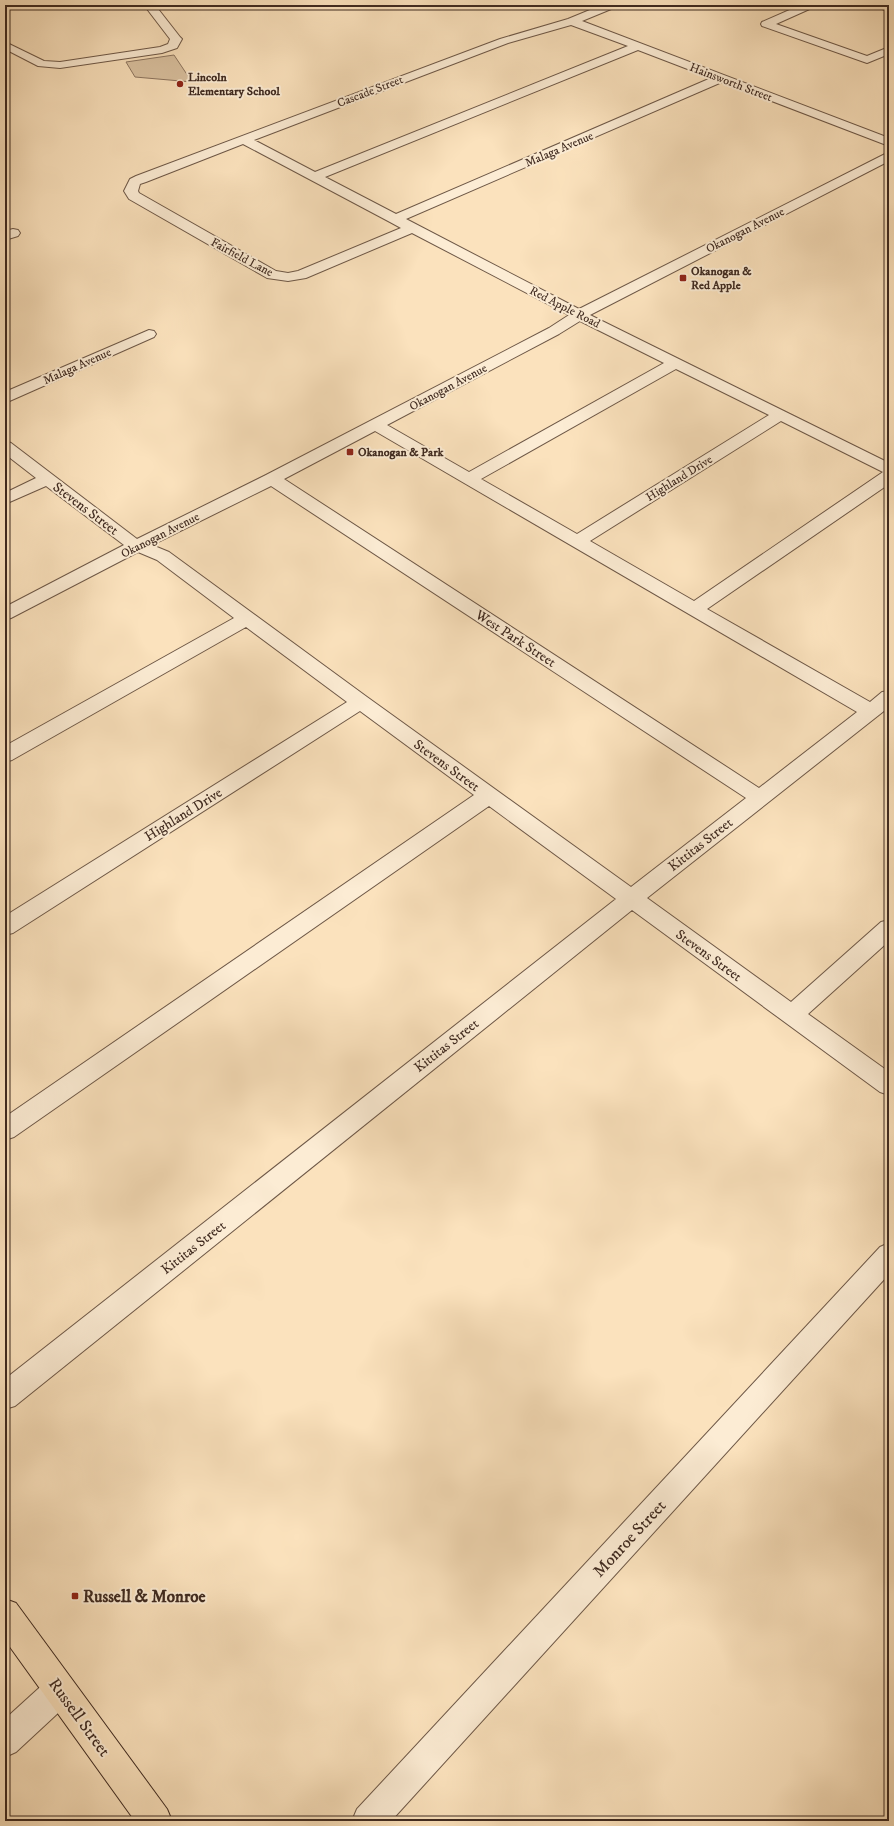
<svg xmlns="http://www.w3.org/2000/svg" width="894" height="1826" viewBox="0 0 894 1826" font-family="'IM FELL DW Pica',serif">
	<rect width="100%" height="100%" fill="#fbe2bd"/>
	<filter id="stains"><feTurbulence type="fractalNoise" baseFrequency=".005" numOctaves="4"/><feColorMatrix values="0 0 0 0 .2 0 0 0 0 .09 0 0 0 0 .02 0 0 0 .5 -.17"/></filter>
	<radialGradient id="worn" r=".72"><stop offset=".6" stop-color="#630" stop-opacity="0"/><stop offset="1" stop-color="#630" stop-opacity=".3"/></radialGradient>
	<path fill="#dbc3a2" stroke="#8d7661" d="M174 55 192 82 135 77 126 62Z"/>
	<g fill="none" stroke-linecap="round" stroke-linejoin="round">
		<g stroke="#6e5847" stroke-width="2">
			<path id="minor" d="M5 5H12L5 9Z
				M144 5H155L180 37 182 39 177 48 162 53 60 68 38 66 5 49V42L44 61 60 62 160 47 168 44 170 39Z
				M602 5H617L616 7 582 21 889 138V146L722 82 406 219 579 309 889 152V161L590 315 889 463V484L707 609 870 702 882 692 889 691V707L647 898 791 1002 881 922 889 920V941L808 1014 889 1072V1095L880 1092 632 910 15 1406 5 1409V1379L616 899 489 806 14 1137 5 1140V1117L474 795 360 711 13 933 5 935V916L347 702 246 627 12 760 5 762V746L234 618 157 560 138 552 11 618 5 620V607L124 545 46 486 5 504V493L36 478 5 454V441L11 443 137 539 266 475 549 328 569 315 412 233 306 278 288 281 267 278 129 199 124 191 130 179 136 176 500 39 568 19ZM571 25 628 46 315 172 254 140 508 43ZM638 50 711 78 396 214 325 177ZM243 144 390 222 401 228 298 271 288 273 276 271 139 193 138 191 140 184 146 182ZM580 321 664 363 469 472 387 425 559 334ZM676 369 769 415 577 534 481 479ZM781 421 883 472 694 601 590 541ZM375 431 857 712 759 788 284 479ZM271 486 746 798 631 887 367 697 169 552 152 545Z
				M801 5H815L814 7 776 24 867 56 889 47V54L867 63 762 26 761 24 762 22Z
				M874 5H889V11L875 7Z
				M13 229 18 230 20 233 18 236 5 240V231Z
				M149 330 154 331 156 334 154 337 5 403V392Z
				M889 1243V1274L391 1821H352L357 1809 880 1247Z
				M60 1674 71 1679 76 1690 71 1701 16 1752 5 1757V1719L49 1679Z"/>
		</g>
		<g stroke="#3f2a20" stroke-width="2">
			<path id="major" d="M5 1599 16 1603 167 1809 172 1821H135L5 1640Z"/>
		</g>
		<use href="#minor" fill="#fcecd4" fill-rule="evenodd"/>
		<use href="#major" fill="#fbe2bd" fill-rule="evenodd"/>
	</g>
	<g fill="#8f2418" stroke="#fcecd4" stroke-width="1.5">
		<circle cx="180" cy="84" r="4"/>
		<rect x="679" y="274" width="8" height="8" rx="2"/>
		<rect x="346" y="448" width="8" height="8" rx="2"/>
		<rect x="71" y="1592" width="8" height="8" rx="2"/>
	</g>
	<g text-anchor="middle" stroke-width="4" stroke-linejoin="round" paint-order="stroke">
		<g font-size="12" font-weight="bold" fill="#3f2a20" stroke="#fcecd4" text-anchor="start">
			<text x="188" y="81">Lincoln<tspan x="188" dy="14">Elementary School</tspan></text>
			<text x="691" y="275">Okanogan &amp;<tspan x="691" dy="14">Red Apple</tspan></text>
			<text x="358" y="456">Okanogan &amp; Park</text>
		</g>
		<g font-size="12" fill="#3f2a20" stroke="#fcecd4">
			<text transform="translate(731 82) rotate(21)" y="4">Hainsworth Street</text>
			<text transform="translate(370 91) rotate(-21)" y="4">Cascade Street</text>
			<text transform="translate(559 149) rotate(-23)" y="4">Malaga Avenue</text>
			<text transform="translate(745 230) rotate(-27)" y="4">Okanogan Avenue</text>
			<text transform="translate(242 257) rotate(28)" y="4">Fairfield Lane</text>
			<text transform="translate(565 307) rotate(27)" y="4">Red Apple Road</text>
			<text transform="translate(77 366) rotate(-24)" y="4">Malaga Avenue</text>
			<text transform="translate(448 387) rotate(-28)" y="4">Okanogan Avenue</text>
			<text transform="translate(679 478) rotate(-32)" y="4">Highland Drive</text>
			<text transform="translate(160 535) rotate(-27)" y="4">Okanogan Avenue</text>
		</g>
		<g font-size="14" fill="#3f2a20" stroke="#fcecd4">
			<text transform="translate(86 508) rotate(37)" y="5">Stevens Street</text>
			<text transform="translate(516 638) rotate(33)" y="5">West Park Street</text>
			<text transform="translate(447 765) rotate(36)" y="5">Stevens Street</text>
			<text transform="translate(183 814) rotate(-32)" y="5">Highland Drive</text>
			<text transform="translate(700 844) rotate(-38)" y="5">Kittitas Street</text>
			<text transform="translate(709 955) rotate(36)" y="5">Stevens Street</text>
			<text transform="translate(446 1045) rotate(-38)" y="5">Kittitas Street</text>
			<text transform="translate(193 1247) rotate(-38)" y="5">Kittitas Street</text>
		</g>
		<g font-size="17" fill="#3f2a20" stroke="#fcecd4">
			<text transform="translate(629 1538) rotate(-47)" y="6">Monroe Street</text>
			<text transform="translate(80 1717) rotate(54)" y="6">Russell Street</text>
		</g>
		<g font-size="17" font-weight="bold" fill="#3f2a20" stroke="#fcecd4" text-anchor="start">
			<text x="83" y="1602">Russell &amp; Monroe</text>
		</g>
	</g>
	<rect width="894" height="1826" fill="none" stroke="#fbe2bd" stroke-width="20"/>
	<rect x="6" y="6" width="882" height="1814" fill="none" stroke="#3f2a20" stroke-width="2"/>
	<rect x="10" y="10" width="874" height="1806" fill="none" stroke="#3f2a20"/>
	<rect width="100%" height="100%" filter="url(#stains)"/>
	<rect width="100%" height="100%" fill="url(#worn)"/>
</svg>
